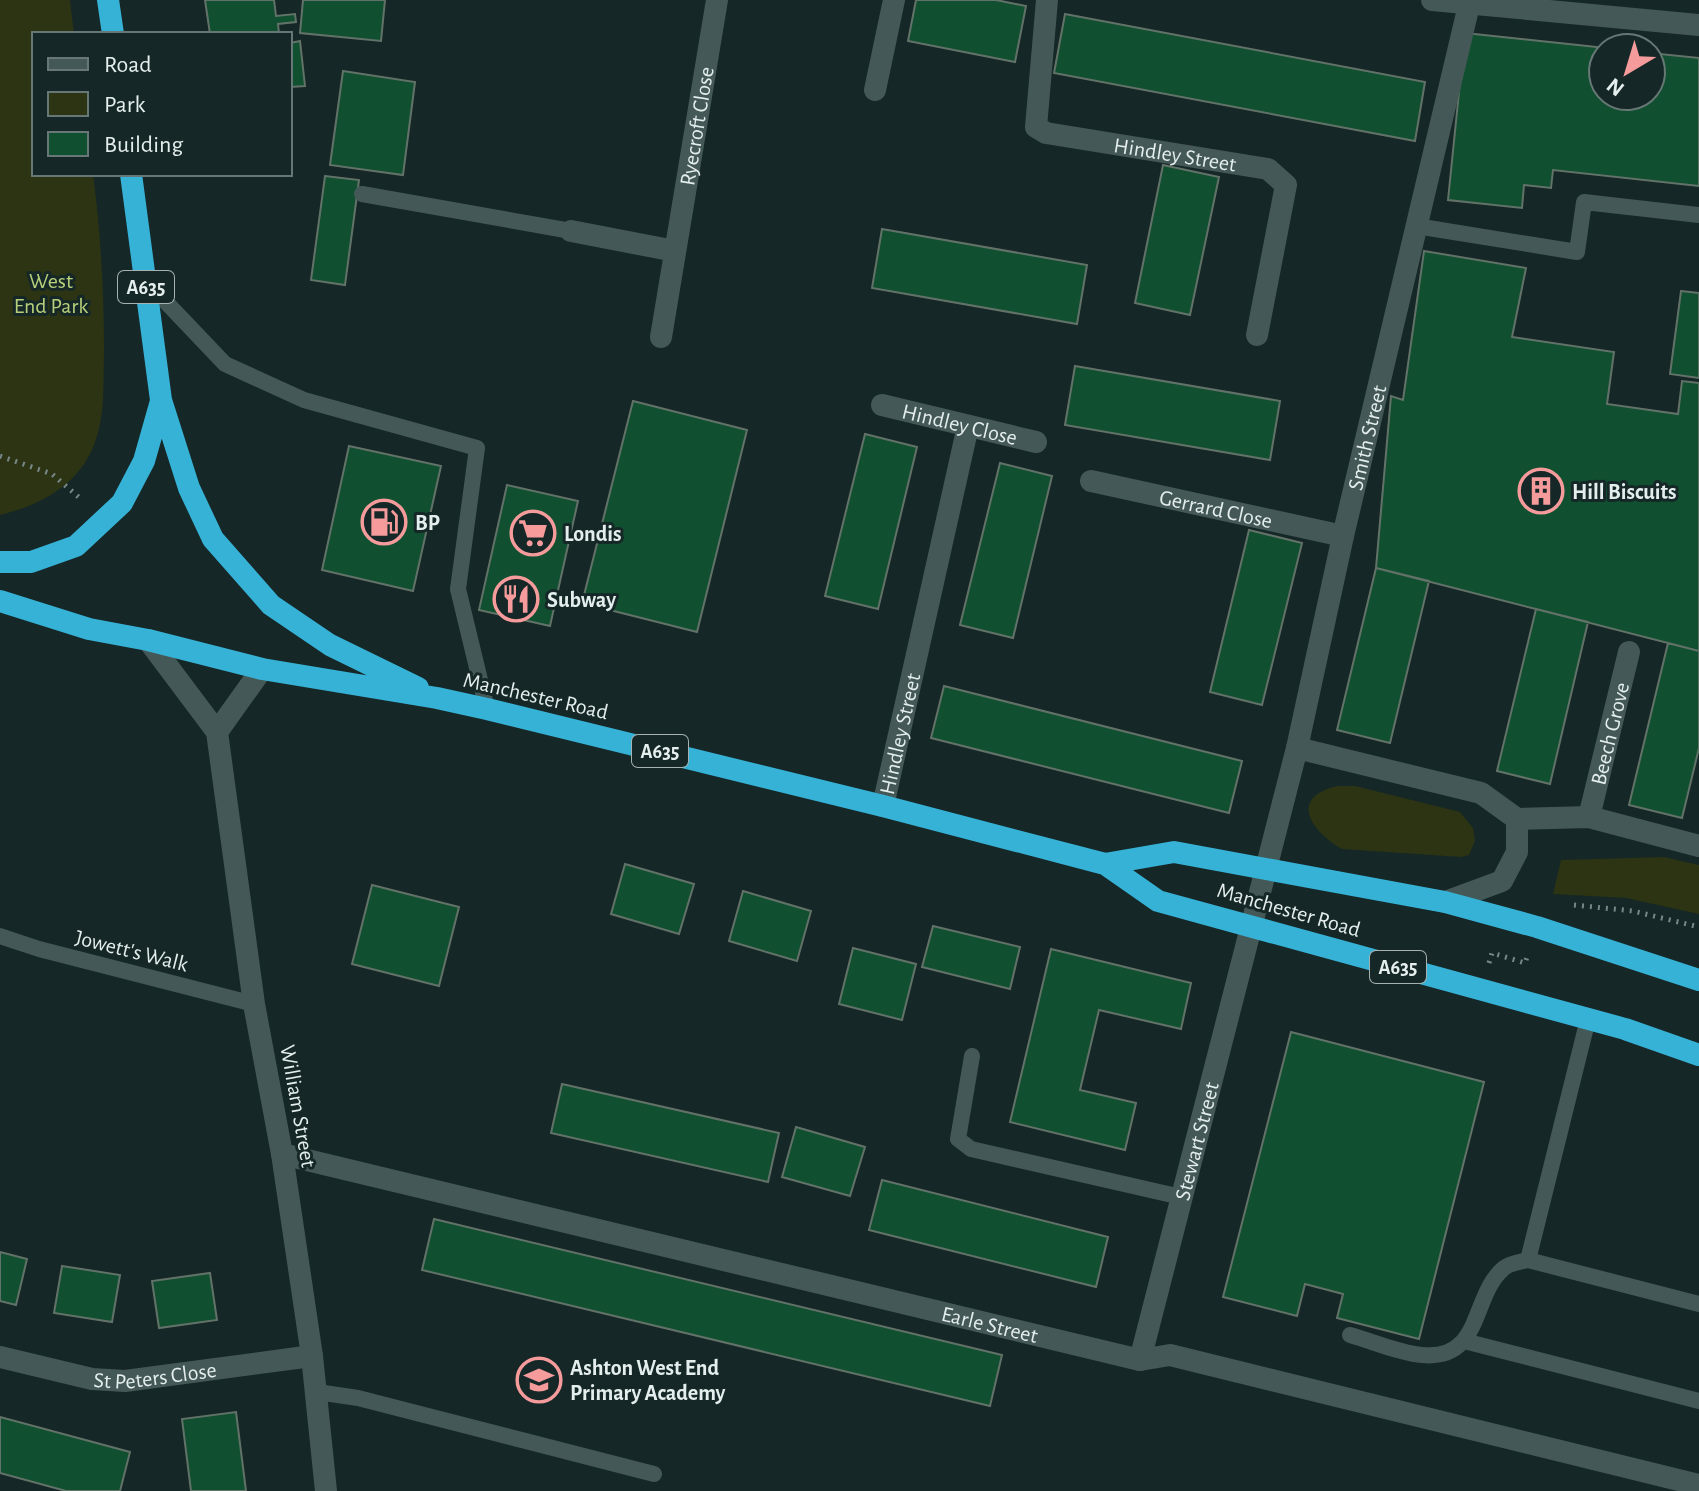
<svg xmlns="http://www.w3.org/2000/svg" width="1699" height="1491" viewBox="0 0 1699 1491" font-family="'Alegreya Sans',sans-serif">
	<rect width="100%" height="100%" fill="#152726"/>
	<path fill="#2c3414" d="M0 0H70L74 34H34V174H93C101 234 104 292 104 352 103 385 106 419 92 450 75 487 38 506 0 515Z
		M1337 786H1355L1460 812 1473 828 1475 841 1469 855 1461 857 1342 849C1311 831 1288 798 1337 786Z
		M1664 857 1699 865V914L1626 898 1553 894 1561 860Z"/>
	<path fill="#105030" stroke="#637268" stroke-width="2" d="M205 0H274L276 16 295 14 296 22 278 24 279 34H210Z
		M303 0H385L381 41 300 33Z
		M916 0H996L1026 6 1015 62 908 41Z
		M1065 14 1425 82 1415 141 1054 73Z
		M1465 33 1606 48H1603V96H1651V53L1699 58V186L1553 170 1551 188 1524 185 1522 208 1448 200Z
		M300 41 305 86 290 87V43Z
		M343 71 415 82 403 175 330 165Z
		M1163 165 1219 177 1190 315 1135 303Z
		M325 176 359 180 345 285 311 280Z
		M882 229 1087 265 1077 324 872 288Z
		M1424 251 1526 268 1512 337 1614 352 1607 404 1678 414 1682 381 1699 383V651L1376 568 1391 396 1403 400Z
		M1681 291 1699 293V378L1670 374Z
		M1075 366 1280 401 1270 460 1065 425Z
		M633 401 747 430 697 632 582 603Z
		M865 434 917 447 878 609 825 596Z
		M349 446 441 466 413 591 322 570Z
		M1000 463 1052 476 1013 638 960 625Z
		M507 485 578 501 550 626 479 610Z
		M1249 530 1302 543 1262 705 1210 692Z
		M1376 568 1429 581 1390 743 1337 730Z
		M1536 609 1588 622 1550 784 1497 771Z
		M1668 643 1699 651V748L1682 818 1629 805Z
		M944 686 1242 761 1229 813 931 738Z
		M625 864 694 884 679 934 611 914Z
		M372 885 459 907 439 986 352 964Z
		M743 891 811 911 797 961 729 941Z
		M933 926 1020 947 1010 989 922 967Z
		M853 948 916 964 902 1020 839 1004Z
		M1051 949 1191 983 1181 1029 1099 1010 1080 1090 1136 1103 1125 1150 1010 1122Z
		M1291 1032 1484 1082 1419 1339 1337 1318 1343 1294 1305 1284 1297 1316 1223 1297Z
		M562 1084 779 1133 768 1182 551 1133Z
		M796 1127 865 1147 850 1196 782 1177Z
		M882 1180 1108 1237 1096 1287 869 1230Z
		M434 1219 1002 1355 990 1406 422 1270Z
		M0 1252 27 1259 16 1305 0 1301Z
		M62 1266 120 1275 112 1322 54 1313Z
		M210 1273 217 1320 159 1328 152 1281Z
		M236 1412 246 1491H191L182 1419Z
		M0 1417 130 1452 120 1491H66L0 1473Z"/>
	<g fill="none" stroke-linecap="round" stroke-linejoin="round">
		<path stroke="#798887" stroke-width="5" stroke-dasharray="2 6" stroke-linecap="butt" d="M0 456 52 474 82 500
			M1574 905 1633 911 1699 927
			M1489 963 1492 953 1525 963 1528 954"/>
		<path stroke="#445857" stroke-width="16" d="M362 194 571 231
			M1416 226 1577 252 1584 202 1699 215
			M145 280 225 364 304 400 477 448 458 589 487 709
			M0 936 39 949 254 1004
			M1588 1019 1528 1260 1699 1304
			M972 1056 958 1139 971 1149 1181 1197
			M1350 1335C1372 1341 1398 1353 1422 1355 1483 1361 1471 1295 1504 1268 1510 1263 1520 1262 1528 1260
			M1464 1341 1699 1401
			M317 1392 358 1398 654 1474"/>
		<g stroke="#445857" stroke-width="22">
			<path id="s1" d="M1047 0 1036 127 1046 133 1268 169 1286 185 1257 335"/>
			<path d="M1432 0 1699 25"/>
			<path d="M875 90 894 0"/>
			<path d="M571 231 675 251"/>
			<path id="s2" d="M661 337 717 0"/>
			<path id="s3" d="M882 405 1036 442"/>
			<path id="s4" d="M1091 481 1343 536"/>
			<path d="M148 640 217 732 254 1004 282 1154 312 1356 326 1491"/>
			<path d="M217 732 262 669"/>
			<path d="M1297 748 1481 793 1517 819V852L1502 881 1445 902"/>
			<path id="s5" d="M883 806 968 426"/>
			<path id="s6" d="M1589 817 1629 652"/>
			<path d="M1517 819 1589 817 1699 846"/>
			<path id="s7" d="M282 1154 1140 1360 1170 1355 1699 1485"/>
			<path id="s8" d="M0 1357 92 1379 125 1381 312 1356"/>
			<path id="s9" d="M1140 1360 1297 748 1343 536 1469 5"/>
		</g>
		<path stroke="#37b2d7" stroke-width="22" d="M108 0 113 34
			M131 174 161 400 189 488 213 539 271 605 330 645 418 688
			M0 562H31L76 546 122 503 144 461 161 401
			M0 601 89 629 148 640 262 669 437 698 487 709 883 806 1105 864 1158 901 1625 1029 1699 1055
			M1105 864 1174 852 1445 902 1537 927 1699 980"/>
	</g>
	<defs>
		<g id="building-ring" transform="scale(2.3)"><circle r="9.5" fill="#152726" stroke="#f59b9c" stroke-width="1.5"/><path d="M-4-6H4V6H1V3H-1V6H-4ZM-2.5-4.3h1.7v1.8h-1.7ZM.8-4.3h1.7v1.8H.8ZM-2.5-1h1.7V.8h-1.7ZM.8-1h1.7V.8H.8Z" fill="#f59b9c"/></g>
		<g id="fuel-ring" transform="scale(2.3)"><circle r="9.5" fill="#152726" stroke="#f59b9c" stroke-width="1.5"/><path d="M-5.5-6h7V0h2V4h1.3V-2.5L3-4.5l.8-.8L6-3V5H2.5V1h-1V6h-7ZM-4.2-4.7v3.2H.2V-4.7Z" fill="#f59b9c"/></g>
		<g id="supermarket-ring" transform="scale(2.3)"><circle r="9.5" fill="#152726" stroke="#f59b9c" stroke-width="1.5"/><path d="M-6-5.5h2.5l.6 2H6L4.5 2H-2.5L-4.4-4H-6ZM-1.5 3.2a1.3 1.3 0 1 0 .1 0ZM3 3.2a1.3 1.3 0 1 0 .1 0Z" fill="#f59b9c"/></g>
		<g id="restaurant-ring" transform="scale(2.3)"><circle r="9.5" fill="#152726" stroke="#f59b9c" stroke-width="1.5"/><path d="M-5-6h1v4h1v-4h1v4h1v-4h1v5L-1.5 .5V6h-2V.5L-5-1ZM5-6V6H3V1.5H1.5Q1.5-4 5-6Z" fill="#f59b9c"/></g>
		<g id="school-ring" transform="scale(2.3)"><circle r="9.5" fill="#152726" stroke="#f59b9c" stroke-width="1.5"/><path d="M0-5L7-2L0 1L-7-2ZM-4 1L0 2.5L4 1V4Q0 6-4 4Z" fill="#f59b9c"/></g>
	</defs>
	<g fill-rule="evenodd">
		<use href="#building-ring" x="1541" y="491"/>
		<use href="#fuel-ring" x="384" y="522"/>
		<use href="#supermarket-ring" x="533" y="533"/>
		<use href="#restaurant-ring" x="516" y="599"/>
		<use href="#school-ring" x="539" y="1380"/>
	</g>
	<g text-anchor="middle" stroke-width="6" stroke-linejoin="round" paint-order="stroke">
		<g fill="#152726" stroke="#a5b2b1" stroke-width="2">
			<rect x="118" y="271" width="56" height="32" rx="6"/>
			<rect x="632" y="735" width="56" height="32" rx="6"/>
			<rect x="1370" y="951" width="56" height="32" rx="6"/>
		</g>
		<g font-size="20" font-weight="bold" fill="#e3eeed">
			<text x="146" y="294">A635</text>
			<text x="660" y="758">A635</text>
			<text x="1398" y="974">A635</text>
		</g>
		<g font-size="22" fill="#e3eeed" stroke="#152726">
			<text dy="8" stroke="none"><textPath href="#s2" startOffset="214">Ryecroft Close</textPath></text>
			<text dy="8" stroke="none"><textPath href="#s1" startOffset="270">Hindley Street</textPath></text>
			<text dy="8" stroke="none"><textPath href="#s3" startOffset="80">Hindley Close</textPath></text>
			<text dy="8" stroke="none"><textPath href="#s9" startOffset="950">Smith Street</textPath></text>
			<text dy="8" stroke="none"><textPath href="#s4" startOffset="128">Gerrard Close</textPath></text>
			<text transform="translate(536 695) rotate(13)" y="8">Manchester Road</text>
			<text dy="8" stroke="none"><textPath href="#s5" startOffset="74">Hindley Street</textPath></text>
			<text dy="8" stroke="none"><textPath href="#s6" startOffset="86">Beech Grove</textPath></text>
			<text transform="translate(1289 909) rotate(16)" y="8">Manchester Road</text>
			<text transform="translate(132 950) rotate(14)" y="8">Jowett's Walk</text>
			<text transform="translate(299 1106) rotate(80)" y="8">William Street</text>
			<text dy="8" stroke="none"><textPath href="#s9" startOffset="226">Stewart Street</textPath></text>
			<text dy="8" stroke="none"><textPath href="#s7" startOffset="728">Earle Street</textPath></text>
			<text dy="8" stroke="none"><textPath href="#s8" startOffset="158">St Peters Close</textPath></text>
		</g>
		<g font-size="22" fill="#b7cf7a" stroke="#152726">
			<text x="51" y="288">West<tspan x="51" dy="25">End Park</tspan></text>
		</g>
		<g font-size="22" font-weight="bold" fill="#e3eeed" stroke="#152726" text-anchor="start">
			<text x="1572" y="499">Hill Biscuits</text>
			<text x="415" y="530">BP</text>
			<text x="564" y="541">Londis</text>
			<text x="547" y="607">Subway</text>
			<text x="570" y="1375">Ashton West End<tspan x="570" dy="25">Primary Academy</tspan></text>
		</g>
	</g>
	<rect x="32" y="32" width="260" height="144" fill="#152726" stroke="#677776" stroke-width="2"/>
	<rect x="48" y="58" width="40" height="12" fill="#445857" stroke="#677776" stroke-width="2"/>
	<text x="104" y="72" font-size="24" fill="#e3eeed">Road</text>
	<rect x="48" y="92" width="40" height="24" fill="#2c3414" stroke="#677776" stroke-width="2"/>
	<text x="104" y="112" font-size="24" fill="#e3eeed">Park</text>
	<rect x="48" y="132" width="40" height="24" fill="#105030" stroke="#677776" stroke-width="2"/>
	<text x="104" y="152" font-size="24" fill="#e3eeed">Building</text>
	<g transform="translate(1627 72) rotate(218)"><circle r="38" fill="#152726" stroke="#677776" stroke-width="2"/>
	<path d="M0-6L14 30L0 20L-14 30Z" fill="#f59b9c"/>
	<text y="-12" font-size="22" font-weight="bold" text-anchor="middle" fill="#e3eeed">N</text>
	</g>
</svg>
